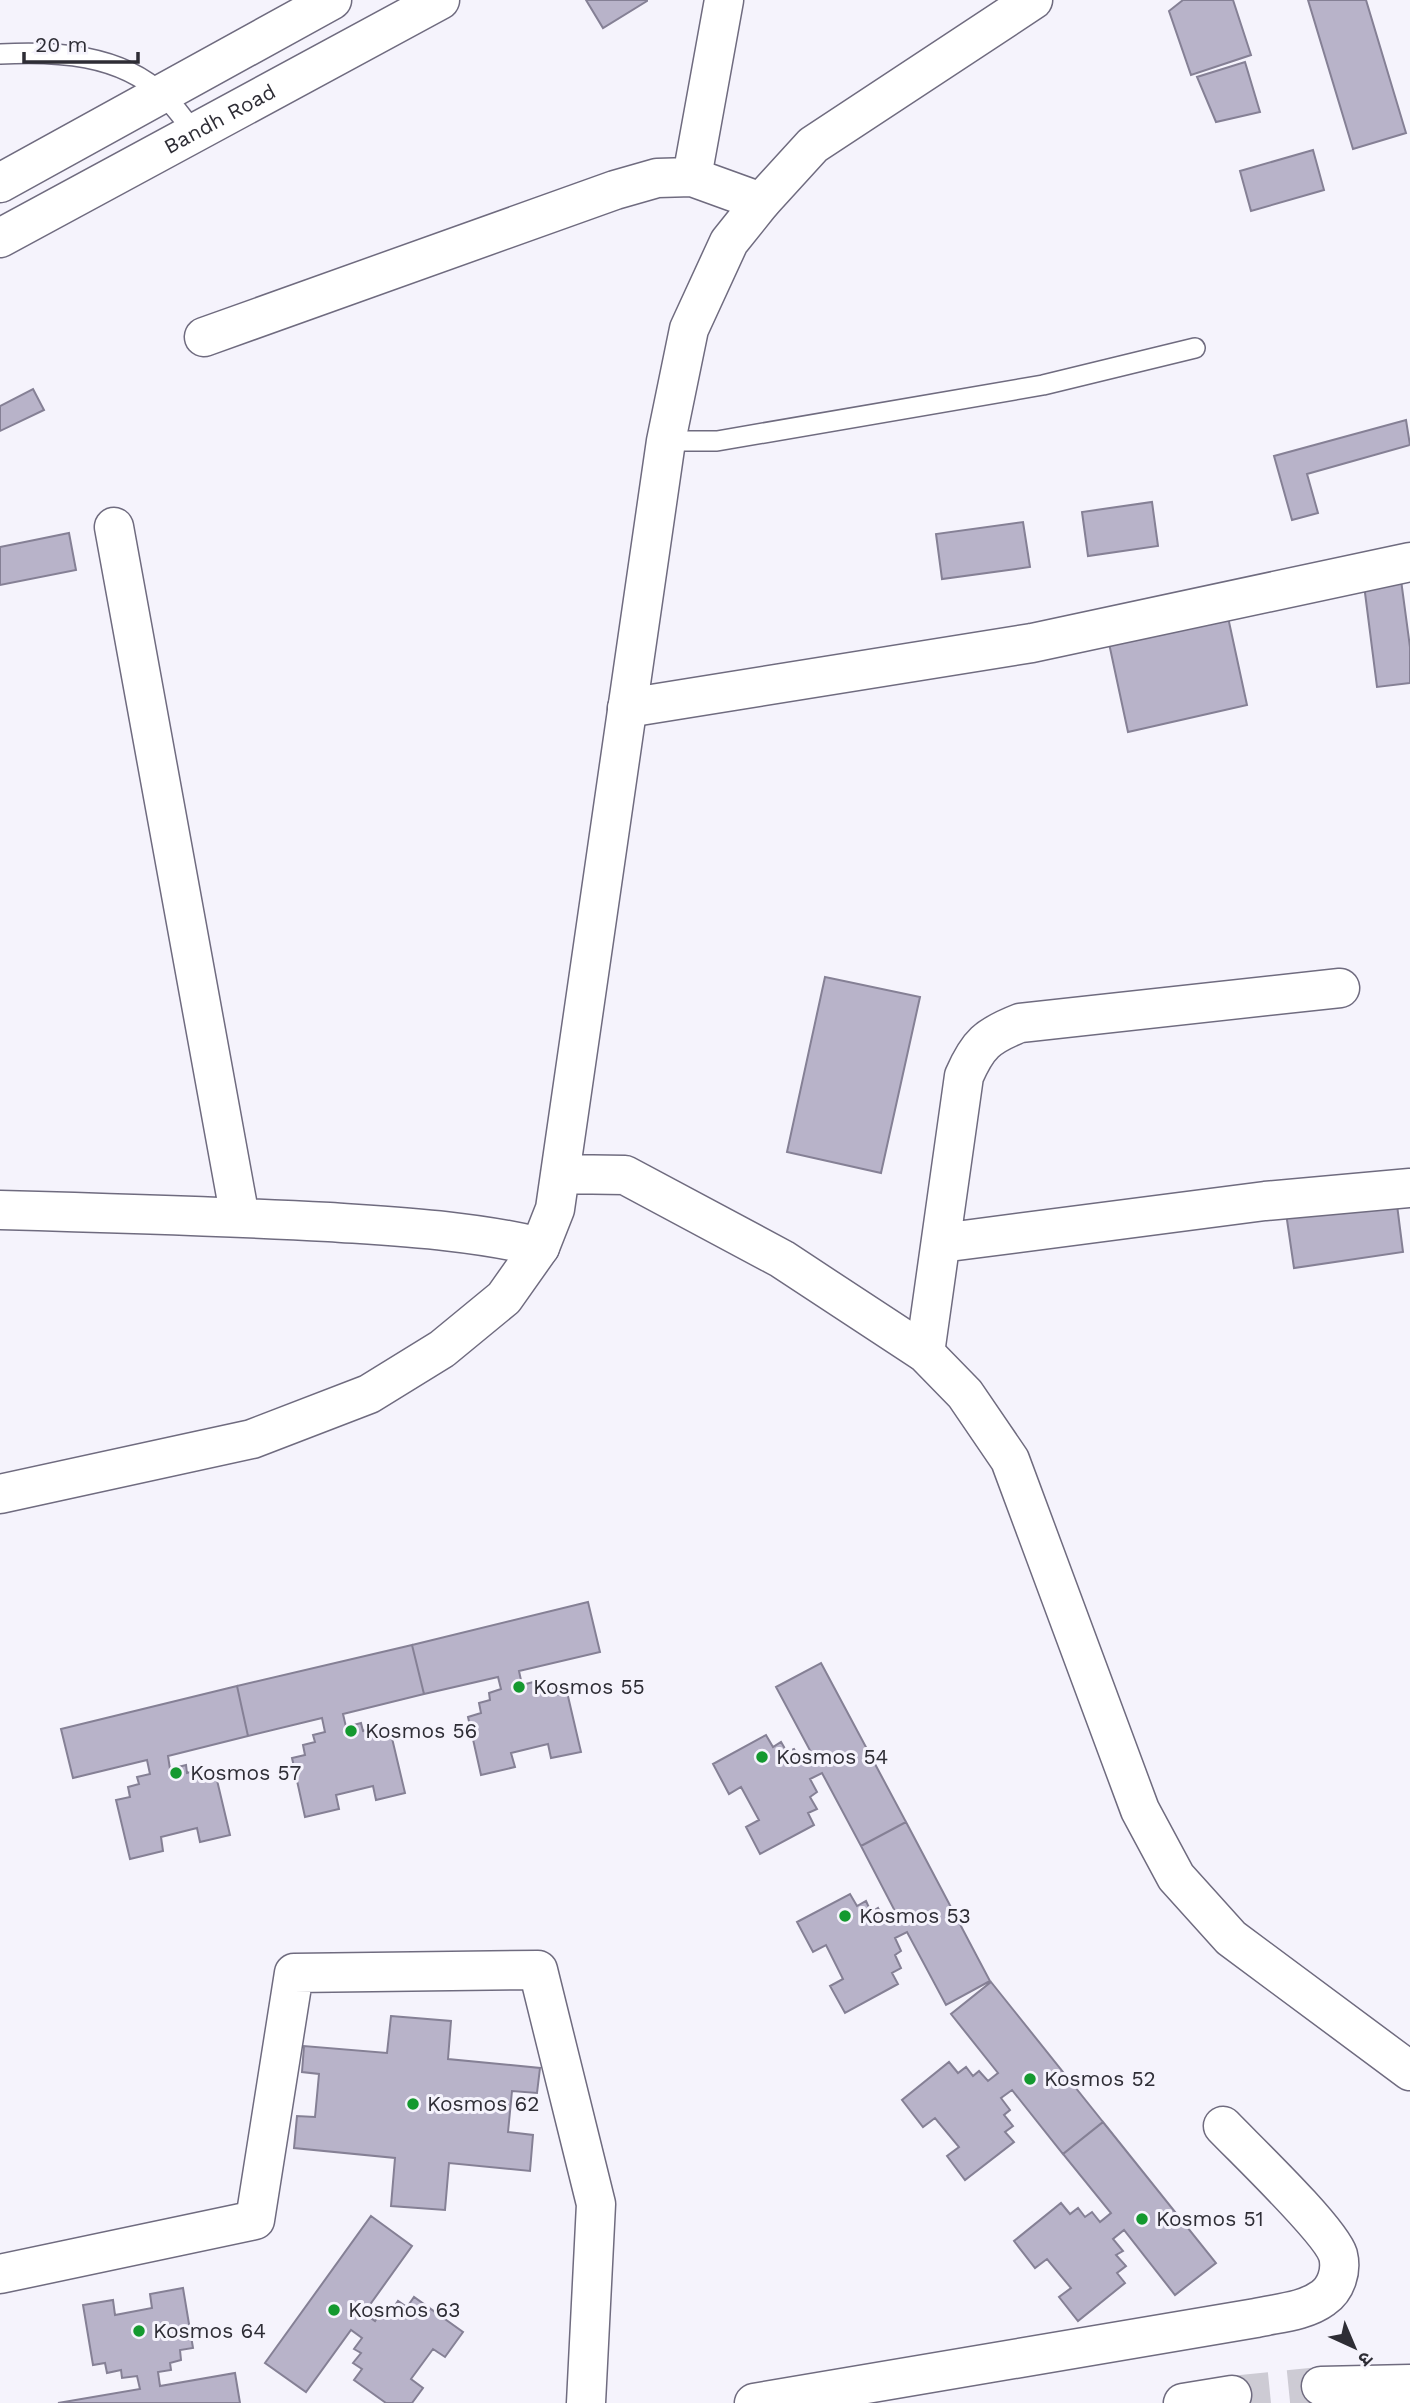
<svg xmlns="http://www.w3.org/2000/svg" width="1410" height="2403" viewBox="0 0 1410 2403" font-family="'Work Sans','Noto Sans Devanagari',sans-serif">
	<rect width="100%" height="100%" fill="#f5f3fc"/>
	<path fill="#b8b3c9" stroke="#858095" stroke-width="2" d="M586 0H647V1L603 28Z
		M1183 0H1233L1251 55 1191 75 1169 11Z
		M1308 0H1366L1406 133 1353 149Z
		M1245 62 1260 112 1216 122 1197 77Z
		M1313 150 1324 190 1251 211 1240 171Z
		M33 389 44 410 0 431V406Z
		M1406 420 1410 445 1307 474 1318 513 1292 520 1274 456Z
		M1152 502 1158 546 1088 556 1082 512Z
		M1023 522 1030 567 942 579 936 534Z
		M69 533 76 570 0 585V547Z
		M1401 580 1410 647V683L1377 687 1364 585Z
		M1226 608 1247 705 1128 732 1107 634Z
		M825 977 920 997 881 1173 787 1152Z
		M1396 1197 1403 1252 1294 1268 1286 1213Z
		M588 1602 600 1652 519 1671 522 1685 537 1681 538 1689 553 1685 555 1695 567 1692 581 1752 551 1758 548 1744 511 1753 515 1767 481 1775 468 1717 481 1713 479 1703 490 1700 489 1693 501 1689 498 1677 424 1694 412 1645Z
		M412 1645 424 1694 343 1714 346 1727 361 1723 363 1731 377 1727 379 1737 391 1734 405 1793 376 1800 373 1786 336 1795 339 1809 305 1817 292 1758 305 1755 303 1745 315 1742 313 1735 325 1732 322 1718 248 1736 237 1686Z
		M821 1663 906 1822 861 1846 822 1773 810 1779 817 1792 810 1797 817 1809 808 1813 814 1825 760 1854 746 1827 759 1820 741 1787 729 1794 713 1764 766 1735 773 1747 781 1742 787 1752 794 1749 800 1760 812 1754 776 1687Z
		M237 1686 248 1736 168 1756 170 1769 186 1765 187 1773 201 1769 204 1779 216 1776 230 1835 200 1842 197 1828 161 1837 163 1851 130 1859 116 1800 130 1797 128 1787 139 1784 137 1777 150 1774 147 1760 73 1778 61 1729Z
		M906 1822 990 1981 946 2005 907 1932 895 1938 901 1951 895 1955 901 1968 892 1973 898 1984 845 2013 830 1986 843 1979 826 1945 813 1952 797 1922 850 1894 857 1906 866 1901 871 1912 878 1908 884 1920 896 1913 861 1846Z
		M991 1982 1103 2122 1063 2154 1012 2090 1001 2098 1010 2110 1004 2115 1013 2126 1005 2132 1014 2142 965 2180 947 2156 959 2147 935 2118 923 2127 902 2100 949 2062 958 2073 966 2067 973 2076 979 2071 988 2081 998 2073 951 2014Z
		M391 2016 451 2021 448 2059 540 2068 537 2093 512 2091 508 2132 533 2135 530 2171 449 2163 445 2210 391 2206 395 2158 294 2148 297 2116 315 2117 319 2074 302 2072 304 2046 387 2053Z
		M1103 2122 1216 2263 1175 2295 1124 2230 1113 2239 1123 2251 1116 2255 1126 2266 1117 2273 1125 2283 1078 2321 1059 2297 1071 2288 1047 2259 1035 2268 1014 2241 1061 2203 1070 2214 1078 2208 1085 2217 1092 2212 1100 2222 1111 2213 1063 2154Z
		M371 2216 412 2246 364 2313 375 2321 384 2308 390 2313 398 2301 407 2307 414 2297 463 2332 445 2357 433 2349 411 2379 423 2388 412 2403H386L354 2380 362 2369 353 2363 361 2353 354 2349 362 2338 351 2330 306 2392 265 2363Z
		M183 2288 193 2348 180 2350 181 2360 170 2363 171 2370 158 2372 160 2386 235 2373 240 2403H58L140 2389 137 2376 122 2378 121 2370 107 2373 105 2363 93 2365 83 2305 113 2300 115 2315 152 2308 150 2294Z"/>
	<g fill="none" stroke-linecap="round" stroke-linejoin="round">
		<path stroke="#cdcbd4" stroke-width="38" stroke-dasharray="38 19" stroke-linecap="butt" d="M1232 2395 1321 2386"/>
		<g stroke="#6f6b7f" stroke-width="22">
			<path id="service" d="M0 54C56 51 120 54 163 95 175 106 184 120 195 133
				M666 441H717L1043 385 1195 348"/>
		</g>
		<g stroke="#6f6b7f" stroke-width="41">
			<path id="minor" d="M692 177 724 0
				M204 337 615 190 657 178 692 177 761 202
				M114 527 240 1218
				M627 708 1032 643 1410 562
				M0 1210C110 1213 220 1216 329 1222 401 1227 470 1230 540 1247
				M941 1243 1265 1201 1410 1188
				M925 1353 964 1076C978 1044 987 1036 1020 1023L1340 988
				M0 2274 255 2220 294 1973 538 1970 596 2204 586 2403
				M1321 2386 1410 2384
				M754 2403 1256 2318C1277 2313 1304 2312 1323 2298 1336 2289 1342 2271 1338 2255 1330 2230 1246 2150 1223 2126
				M1183 2403 1232 2395"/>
		</g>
		<g stroke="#6f6b7f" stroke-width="41">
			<path id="tertiary" d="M560 1174 625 1175 782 1259 925 1353 965 1394 1010 1460 1140 1810 1176 1877 1231 1938 1410 2071
				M0 1494 252 1439 369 1394 442 1349 504 1298 540 1247 555 1209 666 441 689 329 729 242 761 202 813 145 1033 0"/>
		</g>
		<g stroke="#6f6b7f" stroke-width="41">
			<g id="secondary">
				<path d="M0 183 332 0"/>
				<path id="s1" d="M0 238 440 0"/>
			</g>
		</g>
		<use href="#service" stroke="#fff" stroke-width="19"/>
		<use href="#minor" stroke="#fff" stroke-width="38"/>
		<use href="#tertiary" stroke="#fff" stroke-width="38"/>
		<use href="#secondary" stroke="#fff" stroke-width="38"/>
	</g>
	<g fill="#14992f" stroke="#f5f3fc" stroke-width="2.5">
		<circle cx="519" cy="1687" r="7"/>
		<circle cx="351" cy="1731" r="7"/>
		<circle cx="762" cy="1757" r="7"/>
		<circle cx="176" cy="1773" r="7"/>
		<circle cx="845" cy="1916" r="7"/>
		<circle cx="1030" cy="2079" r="7"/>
		<circle cx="413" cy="2104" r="7"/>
		<circle cx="1142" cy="2219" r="7"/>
		<circle cx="334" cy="2310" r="7"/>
		<circle cx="139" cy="2331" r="7"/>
	</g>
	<g text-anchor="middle" stroke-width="6" stroke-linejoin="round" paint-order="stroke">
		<g font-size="21" fill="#2e2d35" stroke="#f5f3fc">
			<text dy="7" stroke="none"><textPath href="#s1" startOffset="250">Bandh Road</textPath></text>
		</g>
		<g font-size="21" fill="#2e2d35" stroke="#f5f3fc" text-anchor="start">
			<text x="533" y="1694">Kosmos 55</text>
			<text x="365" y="1738">Kosmos 56</text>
			<text x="776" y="1764">Kosmos 54</text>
			<text x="190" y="1780">Kosmos 57</text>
			<text x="859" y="1923">Kosmos 53</text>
			<text x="1044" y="2086">Kosmos 52</text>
			<text x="427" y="2111">Kosmos 62</text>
			<text x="1156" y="2226">Kosmos 51</text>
			<text x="348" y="2317">Kosmos 63</text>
			<text x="153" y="2338">Kosmos 64</text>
		</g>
	</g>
	<g transform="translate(1354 2347) rotate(136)" stroke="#f5f3fc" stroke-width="5" paint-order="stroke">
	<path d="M0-5L12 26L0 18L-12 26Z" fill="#2e2d35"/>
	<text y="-10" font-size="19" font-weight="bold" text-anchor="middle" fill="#2e2d35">उ</text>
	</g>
	<path d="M24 52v10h114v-10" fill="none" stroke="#2e2d35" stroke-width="3.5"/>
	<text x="35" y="52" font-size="21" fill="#2e2d35" stroke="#f5f3fc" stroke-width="5" paint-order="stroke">20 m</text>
</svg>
